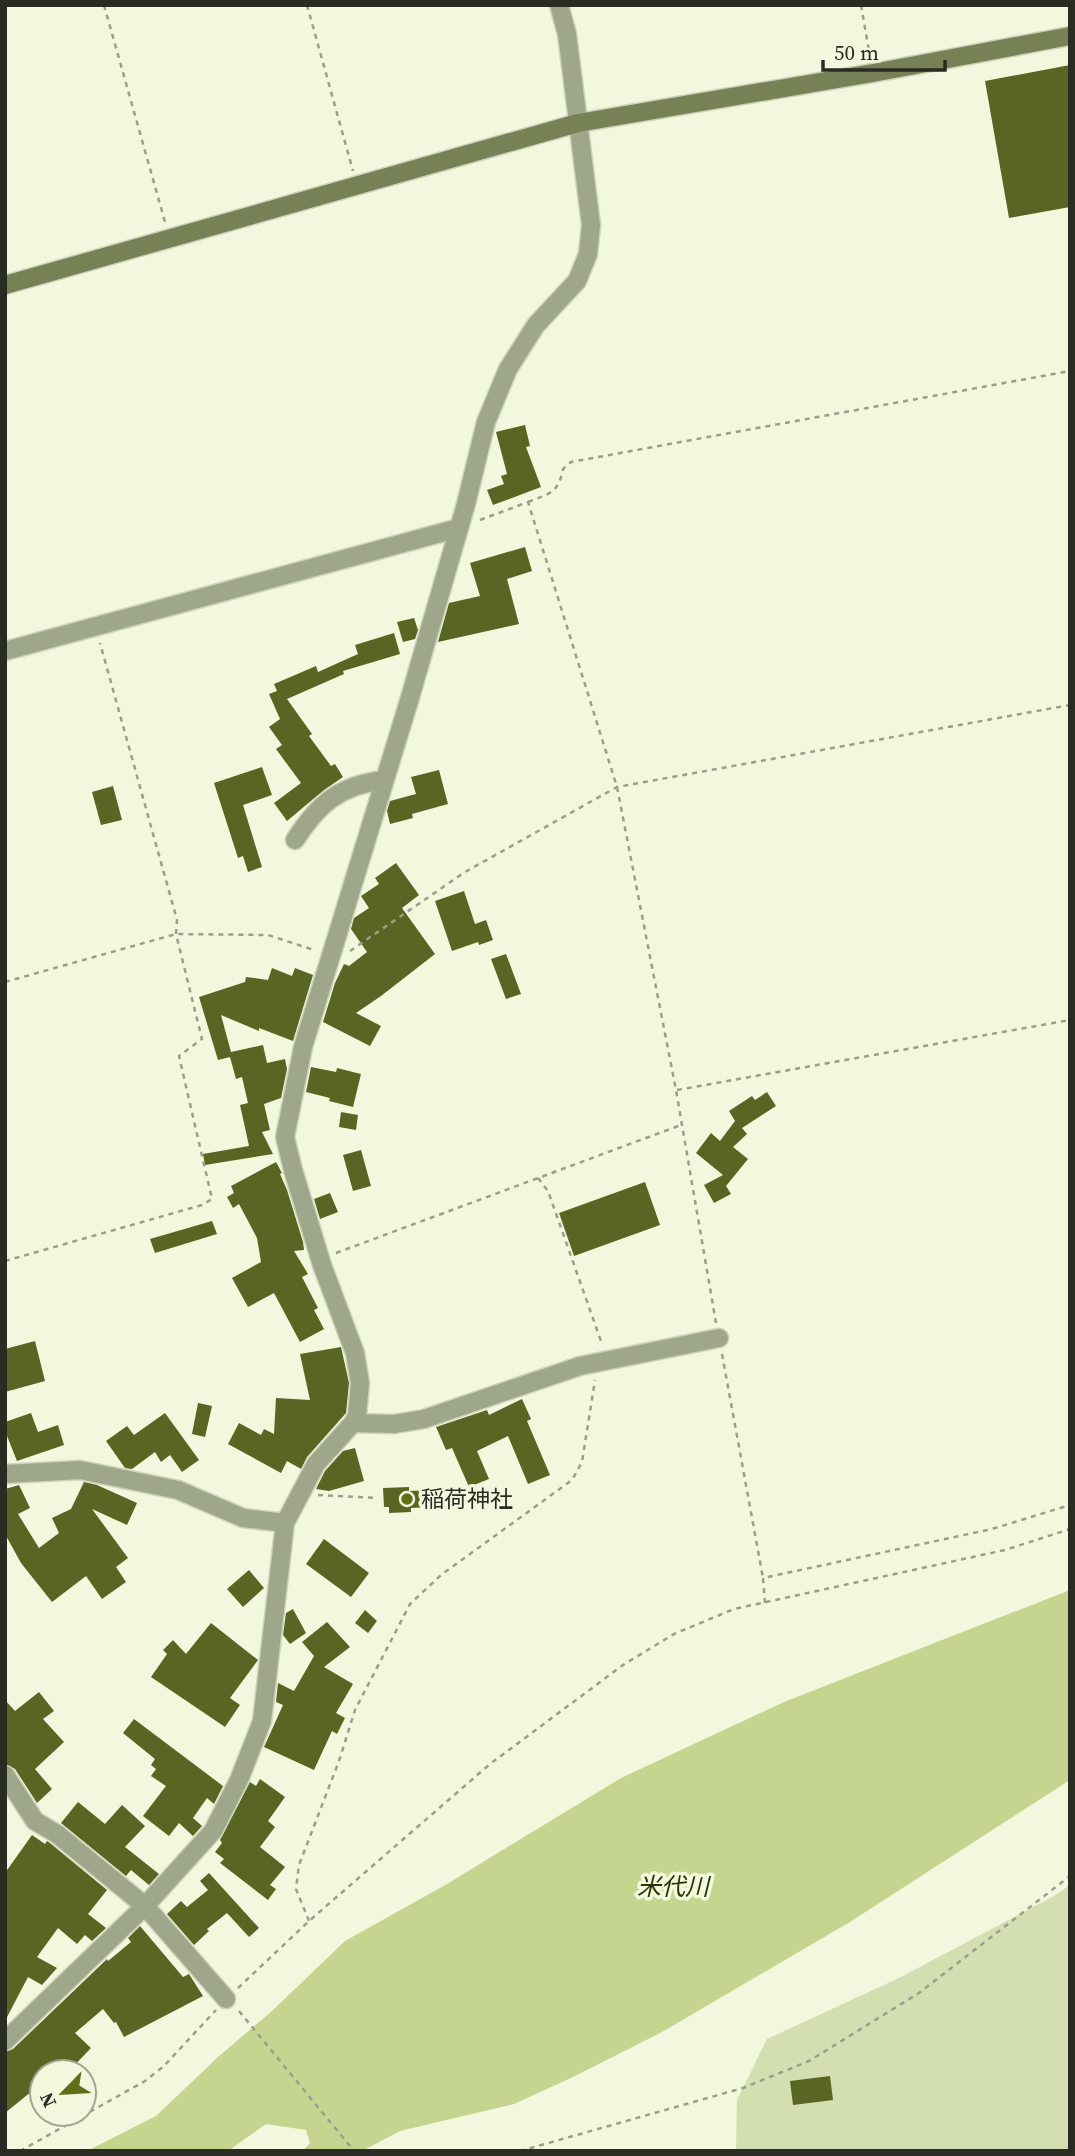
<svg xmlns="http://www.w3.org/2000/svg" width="1075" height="2156" viewBox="0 0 1075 2156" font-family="'Source Serif 4','Noto Sans JP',serif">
	<rect width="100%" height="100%" fill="#f1f8dd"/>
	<path fill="#d3dfb1" d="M1070 1885V2151H736L737 2100 767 2039 899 1978 1054 1896Z"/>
	<path fill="#c5d590" d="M1070 1590V1780L850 1922 662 2032 573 2077 514 2104 400 2131 362 2151H303L310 2143 306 2130 266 2124 228 2151H87L156 2116 218 2057 272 2011 345 1941 447 1884 621 1778 784 1702Z"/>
	<path fill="#596522" d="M1070 65V207L1009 218 985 81Z
		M525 425 530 446 526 447 541 487 493 505 487 490 504 484 501 476 507 474 496 432Z
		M525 547 532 571 507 579 519 624 438 642 449 603 480 596 470 563Z
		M414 618 418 630 415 639 403 642 397 622Z
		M394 633 400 654 343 671 344 674 287 699 312 734 309 736 331 766 335 764 343 777 324 790 287 821 274 803 301 783 276 749 282 745 269 727 280 719 269 694 277 691 274 684 316 666 318 672 358 654 355 645Z
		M262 767 272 795 243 805 262 867 248 872 243 856 238 858 214 783Z
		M439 770 448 804 412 814 413 818 390 824 387 811 390 801 416 794 411 777Z
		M113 786 122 820 101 825 92 792Z
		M396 863 419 895 402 908 435 954 381 996 356 1013 381 1026 370 1046 323 1022 335 983 344 964 349 966 367 952 351 929 354 918 369 908 361 896 379 884 375 878Z
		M464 891 475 924 486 920 493 940 479 945 478 942 452 951 435 901Z
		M506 954 521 994 506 999 491 959Z
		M272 968 292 976 295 968 313 975 293 1041 259 1028V1031L221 1015 231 1052 263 1045 267 1063 285 1059 287 1069 281 1098 264 1104 270 1130 262 1132 273 1154 205 1165 203 1154 249 1146 240 1105 248 1103 242 1077 236 1079 230 1057 218 1060 199 997 245 982 246 977 268 980Z
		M311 1067 336 1072 337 1068 361 1074 353 1107 329 1101 330 1098 306 1092Z
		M767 1092 776 1106 742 1128 747 1134 733 1147 748 1159 726 1186 731 1194 714 1203 704 1185 723 1175 696 1153 711 1133 720 1141 735 1121 729 1111 752 1096 755 1100Z
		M341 1112 358 1115 356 1130 339 1127Z
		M361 1150 371 1186 353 1191 343 1155Z
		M276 1162 282 1173 280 1174 287 1190 303 1242 304 1250 294 1251 308 1274 302 1277 318 1308 314 1310 324 1329 300 1342 274 1293 248 1307 232 1278 261 1262 257 1238 239 1204 233 1208 227 1197 234 1193 231 1186Z
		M645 1182 660 1225 574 1256 559 1213Z
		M330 1193 338 1212 320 1219 314 1199Z
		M212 1221 217 1234 155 1253 150 1239Z
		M35 1341 45 1381 5 1392V1349Z
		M341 1347 349 1383 346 1413 307 1457 301 1469 287 1461 281 1473 228 1444 239 1423 261 1435 264 1429 274 1434 276 1398 310 1400 300 1354Z
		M522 1399 531 1419 527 1421 550 1475 528 1484 508 1436 477 1451 489 1479 469 1487 452 1448 446 1450 436 1427 487 1410 489 1415Z
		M198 1403 212 1406 205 1437 192 1434Z
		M31 1413 38 1432 58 1425 64 1445 17 1461 5 1431V1422Z
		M165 1413 199 1460 182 1472 170 1455 161 1462 155 1452 132 1469 125 1468 106 1441 127 1426 134 1435Z
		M355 1448 364 1481 329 1491 316 1489 325 1471 343 1451Z
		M84 1482 97 1485 137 1503 127 1525 92 1509 128 1558 116 1567 126 1582 102 1599 86 1576 52 1602 21 1563 5 1534V1489L19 1485 30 1508 18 1514 39 1548 59 1533 52 1518 71 1509Z
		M409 1487V1491L430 1490 431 1507 411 1508V1512L389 1513V1507H384L383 1488Z
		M324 1539 369 1573 351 1597 306 1564Z
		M249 1570 264 1588 243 1607 227 1589Z
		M293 1609 306 1633 290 1644 283 1635 286 1613Z
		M365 1610 377 1621 368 1633 355 1623Z
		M327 1622 350 1647 324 1667 353 1684 336 1713 345 1718 337 1734 332 1731 314 1770 264 1747 283 1705 276 1702 278 1683 294 1691 314 1656 302 1642Z
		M211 1623 258 1660 230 1698 240 1705 225 1727 151 1677 167 1654 163 1650 173 1640 186 1654Z
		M39 1692 54 1711 43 1719 64 1742 35 1769 52 1789 37 1803 15 1769 5 1764V1700L15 1711Z
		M134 1719 223 1786 214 1804 207 1798 193 1818 202 1826 193 1836 179 1823 169 1836 143 1816 166 1786 151 1776 156 1769 151 1765 155 1759 123 1733Z
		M260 1779 285 1797 268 1821 275 1827 260 1847 285 1867 270 1885 276 1889 268 1900 220 1863 224 1859 215 1852 222 1843 220 1840 250 1782 256 1786Z
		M78 1802 105 1824 122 1805 145 1826 125 1847 159 1874 149 1885 131 1870 126 1876 61 1823Z
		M32 1835 45 1844 47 1841 50 1843 107 1890 88 1914 106 1928 92 1941 85 1935 77 1944 58 1928 37 1957 57 1968 42 1985 28 1977 5 2021V1873Z
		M209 1873 259 1928 249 1937 227 1913 207 1929 209 1931 194 1945 167 1914 181 1901 187 1907 208 1890 200 1881Z
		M140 1926 183 1977 189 1974 203 1996 124 2037 116 2022 114 2023 103 2009 75 2033 91 2048 68 2072H42V2083L5 2113V2052L13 2049 107 1959 108 1961 131 1942 128 1938Z
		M830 2076 833 2100 793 2105 790 2081Z"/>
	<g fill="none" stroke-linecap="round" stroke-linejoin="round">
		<g stroke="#cdd3bb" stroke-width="21">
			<path id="street" d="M5 651 459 528
				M295 840C318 804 340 785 384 780
				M353 1423 394 1424 424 1419 580 1366 719 1338
				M5 1474 80 1470 178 1490 243 1518 285 1523
				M5 1775 35 1821 57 1834 145 1906 226 1999
				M5 2041 145 1906 213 1831 239 1780 262 1721 285 1523 316 1464 353 1423 357 1416 360 1383 355 1353 322 1265 293 1170 285 1137 303 1047 409 701 466 504 486 422 508 369 536 325 577 281 588 254 591 225 567 34 559 5"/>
		</g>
		<g stroke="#cdd3bb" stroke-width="21">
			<path id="secondary" d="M5 285 578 123 873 73 1070 36"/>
		</g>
		<path stroke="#999f8b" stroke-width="2.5" stroke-dasharray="5 5" stroke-linecap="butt" d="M104 5 165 222
			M307 5 353 171
			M861 5 870 57
			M528 502C550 493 558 494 563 469L571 462 1070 371
			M480 520 528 502 617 787 676 1090 716 1323
			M350 951 465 872 617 787 1070 705
			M5 982 176 934 268 935 314 950
			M677 1090 1070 1020
			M538 1178 548 1191 602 1344
			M336 1253 681 1125
			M5 1261 202 1205 212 1199 179 1056 202 1039 176 934 177 920 100 643
			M722 1354 763 1578
			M318 1495 378 1498
			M765 1603 763 1578 992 1529 1070 1505
			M309 1921 296 1889 299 1865 339 1761 355 1710 410 1604 441 1575 572 1480 582 1462 595 1380
			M238 1988 309 1921 490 1764 623 1665 674 1634 734 1609 1005 1550 1070 1529
			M239 2011 354 2151
			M20 2151 145 2081 164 2066 216 2010
			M520 2151 743 2088 809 2061 919 1993 1070 1876"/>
		<use href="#street" stroke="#9fa78a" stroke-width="18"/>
		<use href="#secondary" stroke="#778156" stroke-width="18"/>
	</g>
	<circle fill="#5f6e19" stroke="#f1f8dd" stroke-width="2.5" cx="407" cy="1499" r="7"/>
	<g text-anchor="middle" stroke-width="7" stroke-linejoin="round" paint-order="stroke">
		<g font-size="23" fill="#292c22" stroke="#f1f8dd" text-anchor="start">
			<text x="421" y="1507">稲荷神社</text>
		</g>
		<g font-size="24" font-style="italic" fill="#2b3300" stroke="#f1f8dd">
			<text x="673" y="1895">米代川</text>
		</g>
	</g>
	<rect width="1075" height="2156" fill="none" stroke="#292c22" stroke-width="14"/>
	<g transform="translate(63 2093) rotate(245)"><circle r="33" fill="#f1f8dd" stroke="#a1a692" stroke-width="2"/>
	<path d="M0-5L12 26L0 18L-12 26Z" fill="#5f6e19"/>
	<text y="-10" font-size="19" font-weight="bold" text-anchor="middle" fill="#292c22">N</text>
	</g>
	<path d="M823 60v10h122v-10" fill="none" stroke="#292c22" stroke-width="3.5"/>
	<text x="834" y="60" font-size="21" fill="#292c22" stroke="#f1f8dd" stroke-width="5" paint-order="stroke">50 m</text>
</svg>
